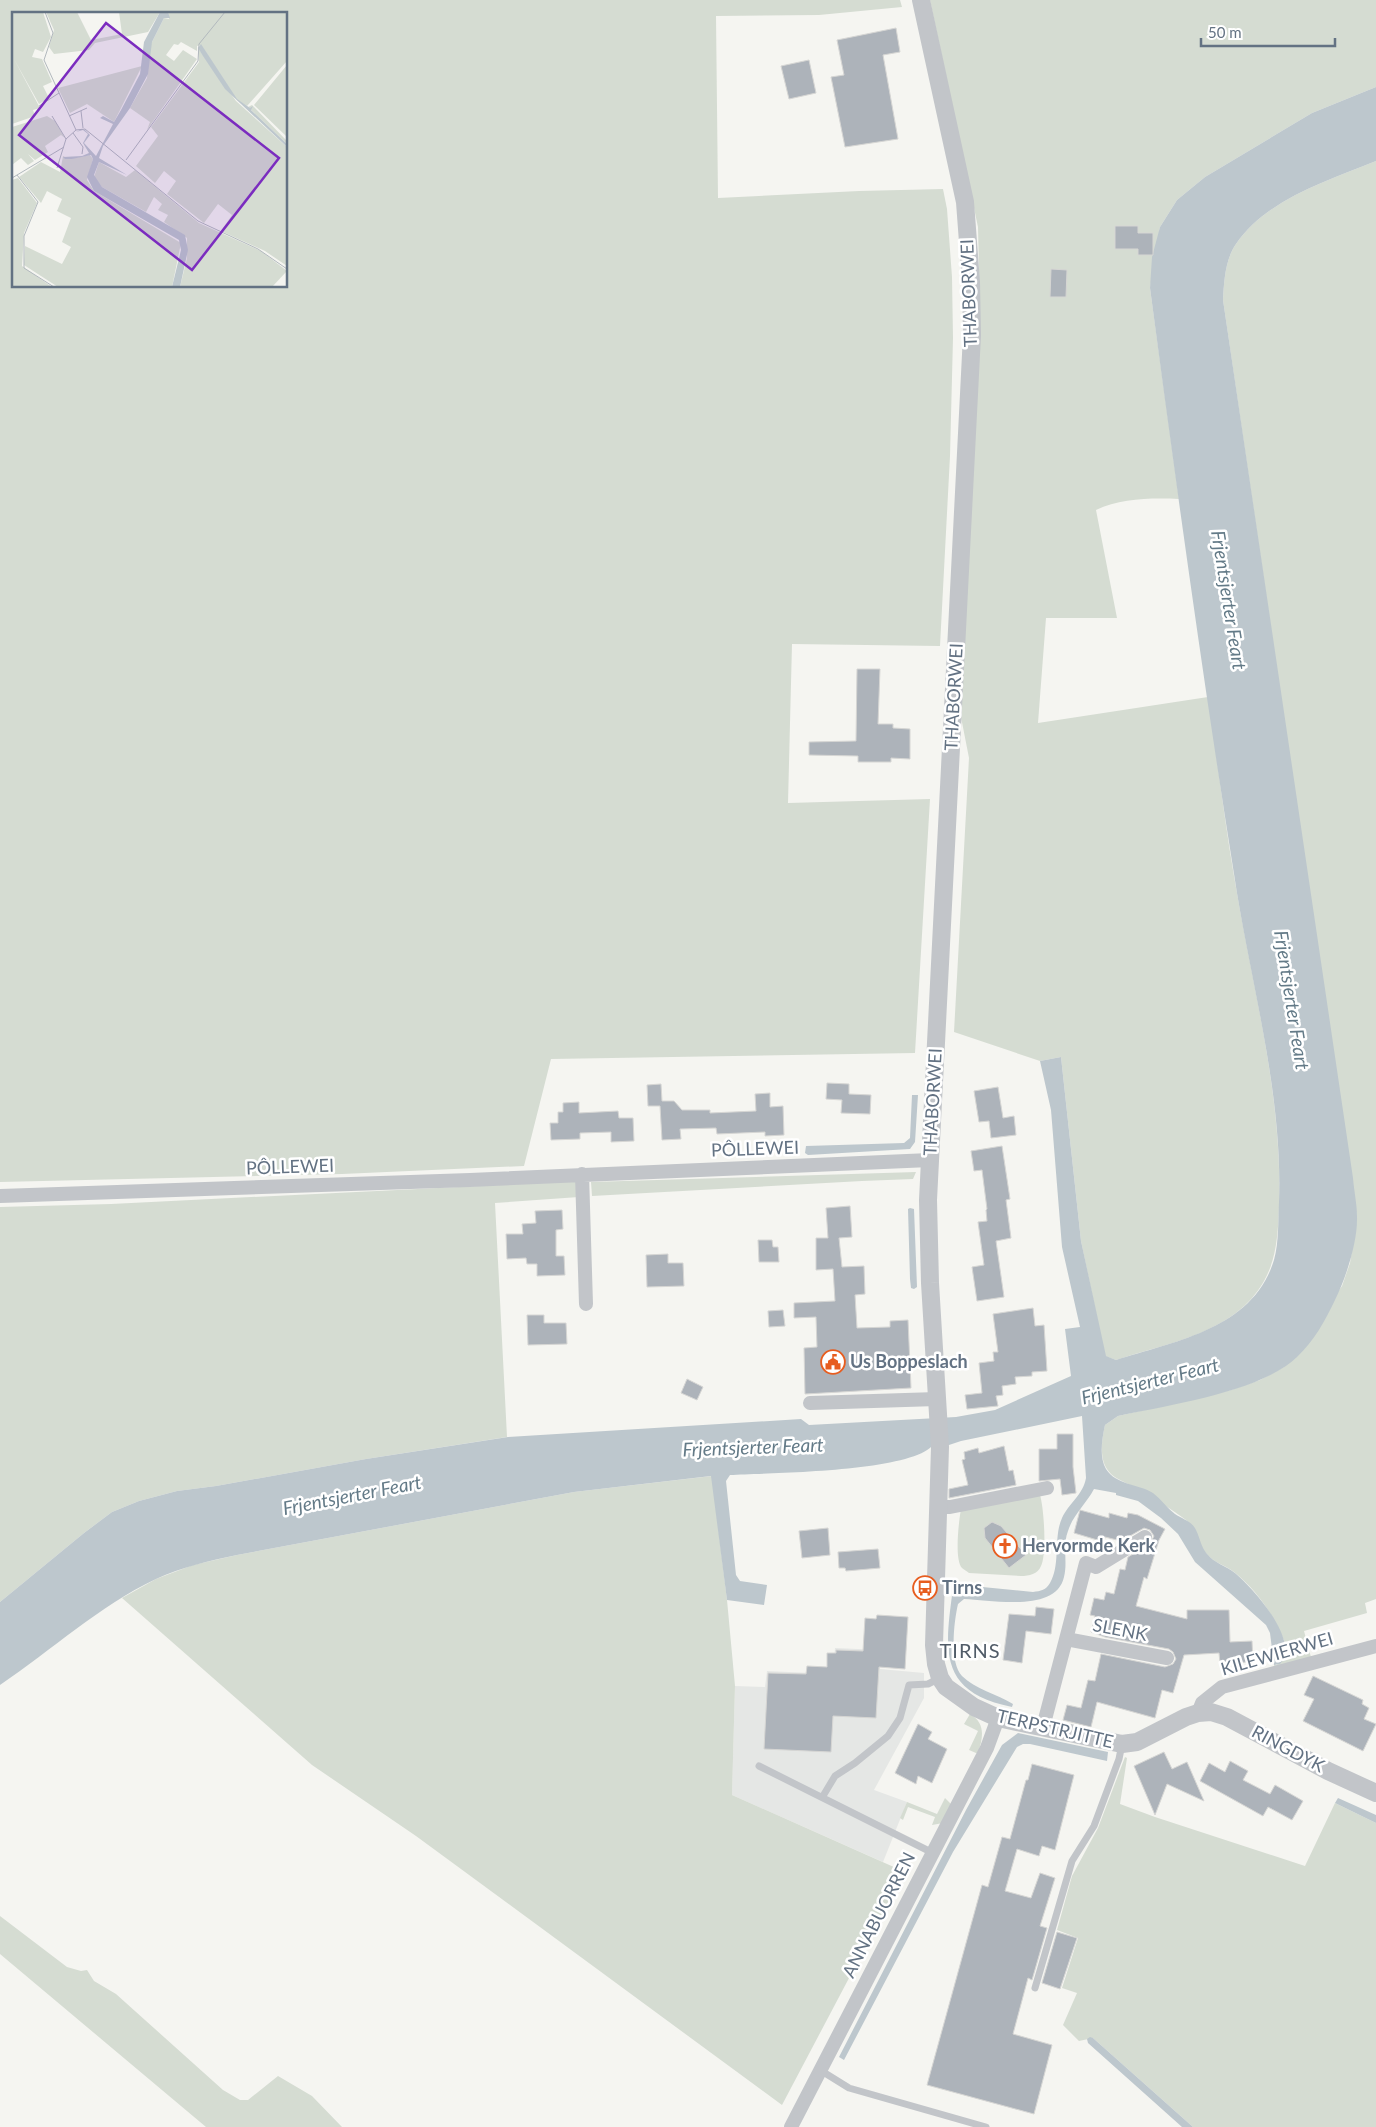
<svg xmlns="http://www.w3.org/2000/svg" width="1376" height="2127" viewBox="0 0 1376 2127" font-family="Lato,sans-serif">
	<rect width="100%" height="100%" fill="#f5f5f1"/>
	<path fill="#e5e7e5" d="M835 1648 881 1650 880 1669 924 1673V1698L874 1790 907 1802 883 1862 732 1795 735 1686 765 1687 767 1671 833 1674Z"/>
	<path fill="#d5dcd2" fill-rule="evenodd" d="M0 0H900L902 7 819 15 716 16 718 198 859 191 943 189 947 209 952 277 953 338 950 456 940 646 792 644 788 803 930 799 915 1053 551 1059 524 1166 342 1174 0 1182ZM14 14H286V286H14Z
		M930 0H1376V87L1312 113 1205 177 1177 200 1160 227 1150 288 1179 499C1152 498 1121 498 1096 510L1117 618H1046L1038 723 1208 697C1217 757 1224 817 1234 876 1252 986 1283 1095 1279 1207 1278 1232 1277 1258 1264 1281 1235 1333 1168 1343 1116 1360L1105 1356 1081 1241 1061 1057 1040 1061 954 1032 969 758 960 712 971 428 980 312 978 227Z
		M1376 161V1599L1365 1603 1367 1613 1304 1631 1312 1661 1275 1669 1274 1665H1277L1286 1646C1276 1618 1257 1590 1234 1572 1225 1565 1212 1562 1205 1552 1197 1542 1198 1529 1186 1520 1169 1507 1148 1495 1128 1484 1120 1480 1112 1477 1107 1469 1099 1457 1102 1438 1105 1425L1118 1416 1231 1390 1260 1380 1284 1367 1342 1286 1350 1263 1357 1218 1223 300C1224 282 1225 260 1236 244 1267 199 1327 181 1376 161Z
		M916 1172 913 1179 862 1181 592 1196 591 1182Z
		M579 1181V1197L495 1203 507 1437 366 1459 216 1486 177 1491 139 1501 112 1512 84 1533 0 1602V1207L111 1204Z
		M712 1476 727 1600 735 1686 732 1795 905 1872 782 2105 416 1836 312 1765 122 1598 156 1579 193 1565 237 1555 574 1492Z
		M1040 1495C1044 1508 1047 1554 1041 1566 1038 1574 1029 1576 1021 1576L969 1573C967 1571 964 1570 962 1568 954 1559 959 1520 961 1509Z
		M970 1714C986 1723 983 1738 978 1753H976L969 1750 978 1731 964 1724Z
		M1125 1757 1127 1758 1120 1804 1155 1817 1305 1866 1335 1803 1376 1823V2127H1193L1093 2038 1079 2041 1063 2025 1077 1993 1062 1988 1078 1938 1057 1930 1072 1876 1098 1828Z
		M945 1798 952 1805 943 1823 932 1825 935 1817 908 1807 903 1820 900 1818 907 1802 937 1814Z
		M0 1916 67 1967 81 1971 87 1970 94 1981 116 1994 223 2090 240 2100H248L278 2076 312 2096 342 2127H206L0 1954Z"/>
	<path fill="#bdc7cd" d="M1376 87V161C1327 181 1267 199 1236 244 1225 260 1224 282 1223 300L1353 1178C1354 1191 1357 1204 1357 1216 1358 1241 1346 1278 1335 1300 1325 1321 1314 1341 1297 1357 1261 1392 1168 1405 1118 1416L1105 1425C1102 1439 1099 1457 1106 1469 1116 1485 1139 1484 1153 1493 1161 1499 1167 1508 1175 1514 1182 1519 1192 1521 1196 1530 1200 1538 1201 1547 1207 1554 1214 1563 1226 1566 1235 1573 1253 1588 1301 1641 1280 1664L1274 1665 1270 1633 1266 1625 1195 1562 1178 1534 1161 1518 1138 1501 1116 1495V1493L1094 1489C1086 1504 1073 1515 1068 1531 1062 1547 1068 1561 1064 1577 1056 1613 992 1600 964 1599L958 1604C954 1621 949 1663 962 1676 975 1689 997 1694 1013 1704L1012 1707C937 1692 945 1649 953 1588L955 1585H962L1033 1592C1041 1591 1046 1590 1050 1583 1061 1564 1053 1538 1062 1518 1069 1503 1083 1495 1086 1478L1082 1416 961 1441 946 1446H932C908 1472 770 1473 730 1475L726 1481 736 1575 740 1581 767 1585 764 1605 727 1600 711 1476 574 1492 237 1555C209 1561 182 1567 156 1579 99 1606 52 1650 0 1685V1602L84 1533 112 1512 139 1501 177 1491 216 1486 366 1459 508 1437 801 1419 809 1425 956 1417 995 1410 1071 1376 1065 1329 1080 1327 1062 1247 1051 1110 1040 1061 1061 1057 1081 1241 1106 1356 1116 1360C1175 1341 1253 1329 1274 1260 1279 1242 1278 1220 1279 1202 1283 1091 1250 982 1234 874 1203 679 1176 484 1150 288L1152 257 1160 227 1177 200 1205 177 1312 113Z
		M912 1095H918L915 1142 910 1149 808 1155 805 1153 806 1146 904 1143 910 1138Z
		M910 1208 914 1209 917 1287 914 1289 911 1288 910 1279 908 1209Z
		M1018 1733 1108 1752 1107 1761 1030 1744H1023L1017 1747 953 1852 844 2060 839 2057 966 1810 1002 1745Z
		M1338 1798 1376 1815V1823L1335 1803Z
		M1090 2037 1093 2038 1193 2127H1182L1088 2043 1087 2039Z"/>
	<path fill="#adb3ba" stroke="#d6d6d4" d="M896 28 900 52 883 55 898 139 845 147 831 77 844 75 837 40Z
		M809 60 816 93 789 99 781 66Z
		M1115 226H1138V233H1153V255H1138V249H1115Z
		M1051 269 1067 270 1066 297H1050Z
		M857 669H880L878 724H893V728L910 729V759L891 758V762H858V756L809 755V742L856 741Z
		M827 1083 849 1084V1094L871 1095 870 1114 841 1113 842 1100 826 1099Z
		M661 1084 662 1101H674L682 1110H710V1113L756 1111 755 1094 770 1093V1107L783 1106 784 1135 765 1136V1132L717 1134 716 1128 680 1129 681 1139 662 1140 660 1106H648L647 1085Z
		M998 1087 1003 1118 1014 1116 1016 1135 991 1138 989 1121 979 1122 974 1091Z
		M579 1102V1113L618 1111 619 1118H633L634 1141 611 1142V1132L580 1133V1139L551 1140 550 1123H558V1112H563V1103Z
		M1002 1146 1010 1199 1006 1200 1011 1238 996 1241 1004 1297 977 1301 972 1267 984 1265 978 1222 987 1221 986 1210 987 1209 982 1170 974 1171 971 1151Z
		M850 1206 852 1237 839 1238 842 1267 864 1266 865 1294 855 1295 857 1328 890 1327V1321L908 1320 911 1388 805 1394 804 1348 817 1347 816 1317 794 1318V1303L835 1301 833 1269 816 1270V1238H828L826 1208Z
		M562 1210 563 1229 556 1230V1256H564L565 1275 537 1276V1264H527L526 1258 507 1259 506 1234H523L522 1224 536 1223 535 1211Z
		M758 1240H772L773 1247H778L779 1262H759Z
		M668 1254V1263H683L684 1286 647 1287 646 1255Z
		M1033 1308 1035 1326 1044 1325 1047 1371 1032 1372V1376L1015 1377 1016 1384 1002 1386 1003 1395 996 1396 998 1406 967 1409 965 1395 982 1393 979 1363 994 1361 993 1352H998L993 1314Z
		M783 1310 785 1326 769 1327 768 1311Z
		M527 1315H544V1323H566L567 1344 528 1345Z
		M687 1379 703 1387 697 1400 681 1393Z
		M1057 1434H1073V1467L1076 1493 1062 1495 1060 1479 1039 1481V1449H1057Z
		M1004 1446 1009 1471 1013 1470 1016 1485 949 1498V1489L968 1485 962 1460 965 1459 964 1452 978 1448 979 1453Z
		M1080 1510 1109 1518V1513L1127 1518 1128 1513 1138 1515 1165 1529 1159 1540 1147 1579 1144 1577 1136 1606 1187 1619V1610H1229L1230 1642 1252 1641 1253 1662 1220 1663 1219 1653 1184 1655 1173 1693 1162 1690 1155 1718 1097 1702 1091 1727 1063 1720 1067 1705 1081 1708 1088 1680 1095 1681 1101 1654 1165 1667 1173 1664 1176 1659 1173 1652 1169 1649 1105 1637 1091 1632 1095 1616 1090 1615 1094 1598 1104 1600 1106 1592 1114 1594 1120 1569 1125 1570 1128 1557 1150 1544 1154 1536 1150 1530 1144 1528 1121 1541 1105 1537 1104 1542 1074 1533Z
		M992 1522 1001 1526 1026 1555 1009 1568 985 1538 984 1528Z
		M828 1528 830 1555 802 1558 799 1531Z
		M878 1549 880 1568 846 1571 845 1568H839L838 1552Z
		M1036 1607 1054 1609 1051 1634 1026 1631 1022 1663 1003 1660 1009 1614 1035 1616Z
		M877 1615 908 1617 905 1669 879 1667 876 1718 833 1716 831 1752 764 1749 768 1673 806 1674 807 1666 827 1667V1653H836V1650L863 1651 865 1618 876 1619Z
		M1313 1676 1363 1700 1362 1704 1369 1708 1364 1719 1376 1724 1363 1751 1303 1721 1314 1699 1304 1695Z
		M918 1724 932 1732 928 1739 947 1749 932 1783 918 1776 916 1784 895 1773Z
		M1164 1752 1172 1769 1187 1762 1204 1801 1167 1784 1155 1815 1134 1766Z
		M1230 1761 1248 1771 1243 1780 1270 1794 1275 1785 1303 1801 1292 1820 1268 1807 1263 1816 1200 1781 1209 1763 1225 1772Z
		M1032 1764 1074 1775 1055 1850 1042 1846 1039 1856 1017 1849 1005 1891 1031 1898 1040 1873 1055 1878 1040 1926 1047 1928 1032 1980 1028 1978 1013 2034 1052 2045 1034 2114 927 2085 982 1885 988 1887 1002 1837 1010 1839 1026 1780H1028Z
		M1057 1932 1077 1938 1060 1989 1042 1983Z"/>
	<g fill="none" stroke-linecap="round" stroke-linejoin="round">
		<path stroke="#c2c5c9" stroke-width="7" d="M759 1766 933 1853
			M823 1796 835 1776 855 1763 888 1736 900 1718 909 1685 928 1684 940 1678
			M1035 1988 1072 1861 1094 1826 1119 1759 1122 1744
			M820 2070 849 2088 986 2127"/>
		<path stroke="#c2c5c9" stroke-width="14" d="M582 1174 586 1304
			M0 1196 470 1180 930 1160
			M810 1403 937 1399
			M939 1507H950L1047 1488
			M1066 1639 1167 1658
			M1198 1713 1202 1703 1222 1687 1376 1646
			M1043 1727 1086 1563 1096 1567 1145 1537
			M791 2127 987 1748 998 1718"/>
		<path stroke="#c2c5c9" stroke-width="18" d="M921 0 965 202 971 282 972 335 928 1200 930 1283 940 1447 934 1645 936 1664 940 1678 946 1687 974 1707 998 1718 1122 1744 1137 1742 1186 1717 1198 1713 1211 1712 1227 1717 1328 1771 1376 1793"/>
	</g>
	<defs>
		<g id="civic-ring" transform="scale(1.25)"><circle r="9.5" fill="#fff" stroke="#e75d1f" stroke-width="1.5"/><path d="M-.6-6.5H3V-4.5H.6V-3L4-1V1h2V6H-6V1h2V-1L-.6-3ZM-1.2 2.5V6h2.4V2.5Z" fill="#e75d1f"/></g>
		<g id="church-ring" transform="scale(1.25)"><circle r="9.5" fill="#fff" stroke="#e75d1f" stroke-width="1.5"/><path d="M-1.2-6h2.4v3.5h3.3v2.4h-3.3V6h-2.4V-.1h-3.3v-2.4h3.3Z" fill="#e75d1f"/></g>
		<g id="bus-ring" transform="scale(1.25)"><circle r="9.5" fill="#fff" stroke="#e75d1f" stroke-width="1.5"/><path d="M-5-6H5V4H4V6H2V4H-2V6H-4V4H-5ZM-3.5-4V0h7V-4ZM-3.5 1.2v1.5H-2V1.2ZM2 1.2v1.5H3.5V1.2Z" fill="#e75d1f"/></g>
	</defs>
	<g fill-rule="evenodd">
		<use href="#civic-ring" x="833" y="1362"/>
		<use href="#church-ring" x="1005" y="1546"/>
		<use href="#bus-ring" x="925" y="1588"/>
	</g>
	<g text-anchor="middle" stroke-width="5" stroke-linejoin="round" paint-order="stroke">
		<g font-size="18" fill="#637283" stroke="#fff">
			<text transform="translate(969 293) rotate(-92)" y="6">THABORWEI</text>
			<text transform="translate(954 697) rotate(-87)" y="6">THABORWEI</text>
			<text transform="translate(933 1102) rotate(-87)" y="6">THABORWEI</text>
			<text transform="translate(755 1149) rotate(-2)" y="6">PÔLLEWEI</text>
			<text transform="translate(290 1167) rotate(-2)" y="6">PÔLLEWEI</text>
			<text transform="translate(1120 1630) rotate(11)" y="6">SLENK</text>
			<text transform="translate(1277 1654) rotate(-16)" y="6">KILEWIERWEI</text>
			<text transform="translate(1055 1729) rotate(13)" y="6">TERPSTRJITTE</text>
			<text transform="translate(1288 1749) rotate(28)" y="6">RINGDYK</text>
			<text transform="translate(879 1915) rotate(-63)" y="6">ANNABUORREN</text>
		</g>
		<g font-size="18" font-weight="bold" fill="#637283" stroke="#fff" text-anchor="start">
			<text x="850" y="1368">Us Boppeslach</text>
			<text x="1022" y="1552">Hervormde Kerk</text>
			<text x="942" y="1594">Tirns</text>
		</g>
		<g font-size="19" font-style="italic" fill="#637a87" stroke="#fff">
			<text transform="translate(1229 600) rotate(81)" y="7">Frjentsjerter Feart</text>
			<text transform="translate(1292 1000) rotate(81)" y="7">Frjentsjerter Feart</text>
			<text transform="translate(1150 1381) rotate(-14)" y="7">Frjentsjerter Feart</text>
			<text transform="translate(753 1447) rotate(-2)" y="7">Frjentsjerter Feart</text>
			<text transform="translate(352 1495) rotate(-11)" y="7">Frjentsjerter Feart</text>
		</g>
		<g font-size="20" letter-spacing="1" fill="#515c68" stroke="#fff">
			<text x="970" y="1658">TIRNS</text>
		</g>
	</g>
	<g transform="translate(12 12)">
		<rect width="275" height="275" fill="#f5f5f1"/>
		<path d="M0 0H31L39 25 31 40 23 37 20 45 30 47 40 70 31 74 37 86 27 92 2 47 28 96 21 98 23 104 0 112ZM34 0H65L79 28 110 22 107 0H148L136 20 83 31 77 38 42 42 37 35 42 18ZM156 0H275V49L235 94 225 88 189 33 185 34V39L169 30 166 33 162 32 154 43 162 49 171 38 185 47 135 118 138 110 118 96 135 66 138 34 152 6 157 7ZM186 36 224 89 275 135V254L253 239 209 219 220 203 206 192 192 211 155 182 164 169 152 159 143 171 124 154 146 124 139 115 187 50ZM275 53V123L274 124 242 93ZM130 54 102 110 75 92 58 101 46 76ZM240 93 274 128 275 132 236 95ZM35 104 43 109 53 126 49 123 33 134 36 140 23 148 16 142 22 149 16 153 9 146 0 153V115ZM78 143 81 147 75 168 82 179 169 231 160 275H46L12 253 13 234 50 252 59 235 50 230 59 206 45 199 50 187 35 179 29 191 7 165 29 150 48 160 51 144 57 147ZM87 150 114 165 123 158 187 211 249 239 275 259 260 275H168L175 246V226L152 210 156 203 146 198 150 192 142 185 134 200 90 175 82 165ZM6 166 25 191 12 221 10 254 40 275H0V168Z" fill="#d5dcd2"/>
		<path d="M148 0H156L158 6H152L140 30 136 62 118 96 91 134 87 146 115 163 87 150 82 163 90 175 173 223 176 238 168 275H160L169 238 167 228 82 179 75 165 81 147 79 143 60 147H53L51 145 70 144 77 141 71 131 76 122 71 118 64 120 70 117 73 118 78 123 72 131 84 144 101 112 88 106 91 104 102 110 109 98 128 62 132 30ZM189 32 225 87 238 96 241 94 239 98 275 132 273 137 274 134 213 77 191 44 186 36Z" fill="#bdc7cd"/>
		<path fill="none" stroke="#b2b9be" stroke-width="1" d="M33 0 41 21 32 48 64 118M27 94 47 81M69 99 71 116M40 104 54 127M57 104 75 96M61 121 71 135 70 142M114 148 186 49 187 32 213 0M45 156 54 127 64 118 73 117 186 209 246 237 275 257M5 163 26 190 12 224V256L42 275M0 166 52 135"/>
		<path fill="#7b2cbf" fill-opacity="0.15" stroke="#7b2cbf" stroke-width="2.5" d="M94 11 267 146 180 258 7 123Z"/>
		<rect width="275" height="275" fill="none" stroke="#637283" stroke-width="2.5"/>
	</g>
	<path d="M1201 38v8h134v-8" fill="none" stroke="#637283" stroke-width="2.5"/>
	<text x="1208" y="38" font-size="15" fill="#637283" stroke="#ffffff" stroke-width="4" paint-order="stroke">50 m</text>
</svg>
